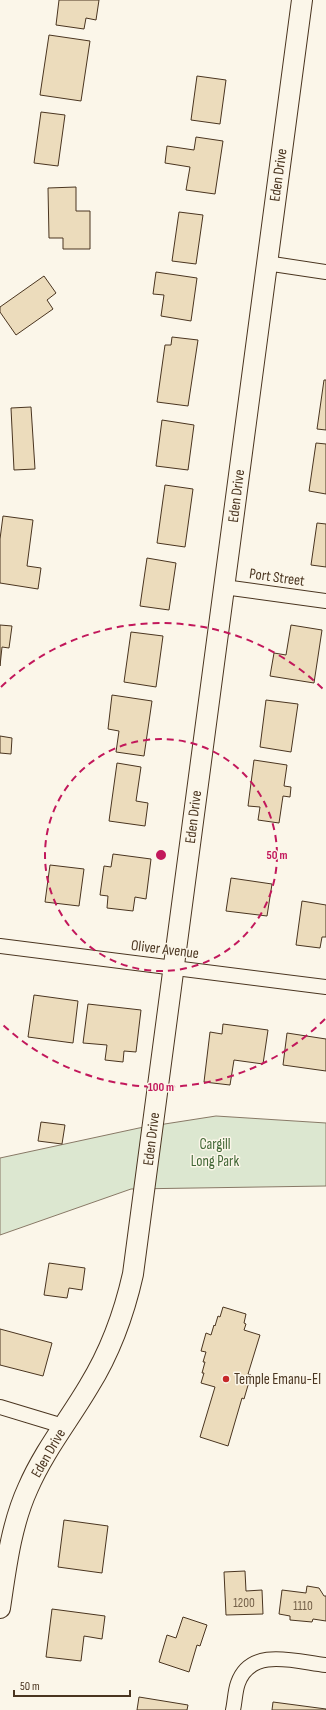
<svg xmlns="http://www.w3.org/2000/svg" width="326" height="1710" viewBox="0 0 326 1710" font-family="'Sofia Sans Condensed',sans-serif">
	<rect width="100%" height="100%" fill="#fbf6e9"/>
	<path fill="#dce7d0" stroke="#887966" d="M216 1116 326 1123V1186L131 1189 0 1235V1158L139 1128Z"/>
	<path fill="#ecdcbc" stroke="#4a3520" d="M59 0H99L96 20 86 18 84 29 56 25Z
		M49 35 90 41 81 101 40 95Z
		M197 76 226 80 220 124 191 120Z
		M41 112 65 115 58 166 34 163Z
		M196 137 223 141 215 194 186 190 190 167 165 163 167 146 194 150Z
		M76 187V211H90V249H63V238H49L48 188Z
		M179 212 203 215 196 264 172 261Z
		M156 272 197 278 191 321 161 316 164 295 153 294Z
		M44 276 56 293 47 300 53 309 16 335 0 312V307Z
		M172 337 198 340 188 406 157 402 165 345H171Z
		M324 380H326V430L317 429Z
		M31 407 35 469 14 470 11 408Z
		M162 420 194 425 188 470 156 466Z
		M316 443 326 444V494L309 491Z
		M165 485 193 489 185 547 157 543Z
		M3 516 33 520 27 566 41 568 38 589 0 583V539Z
		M317 523 326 524V567L311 565Z
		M147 558 176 563 169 610 140 606Z
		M0 625 12 626 9 648 2 647 0 666Z
		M291 625 322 630 314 683 270 676 274 653 286 655Z
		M131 632 163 636 156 687 124 682Z
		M112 695 152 701 144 756 116 752 119 731 108 729Z
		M266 700 298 704 291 752 260 747Z
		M0 736 12 738 11 754 0 753Z
		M254 760 287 765 284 786 291 787 290 797 283 796 279 823 258 820 260 807 248 806Z
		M117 763 141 767 136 801 148 803 145 826 109 821Z
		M113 854 151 859 146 899 135 897 133 911 107 908 108 896 100 895 104 866 111 867Z
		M50 865 84 869 79 906 45 902Z
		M231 878 272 884 267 916 226 911Z
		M302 901 326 905V937H322L320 948 296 945Z
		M34 995 78 1001 73 1043 28 1037Z
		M88 1004 141 1010 136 1052 124 1051 123 1062 105 1060 107 1045 83 1043Z
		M223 1024 268 1030 263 1064 234 1060 230 1085 204 1082 210 1032 222 1034Z
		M287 1033 326 1039V1071L283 1065Z
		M41 1122 65 1125 62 1144 38 1141Z
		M49 1263 85 1268 82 1290 69 1288 67 1298 44 1295Z
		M223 1307 246 1314 244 1323 246 1324 244 1330 260 1335 248 1374 251 1375 244 1399 242 1398 228 1446 200 1437 215 1387 201 1383 204 1373H202L205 1362H203L206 1352 201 1351 206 1333 211 1335 214 1325 215 1326 218 1316 220 1317Z
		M0 1329 52 1343 43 1376 0 1365Z
		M64 1520 108 1526 102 1573 58 1567Z
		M245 1571 246 1591 262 1590 263 1614 226 1615 224 1572Z
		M307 1586 319 1588 324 1596H326V1621L313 1619 312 1622 290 1620V1616L279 1614 282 1590 306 1593Z
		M52 1609 105 1616 102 1639 84 1636 81 1661 46 1657Z
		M183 1617 207 1625 200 1646 197 1645 189 1672 159 1662 167 1635 176 1638Z
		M139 1697 188 1705 187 1710H137Z
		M273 1702 326 1709V1710H272Z"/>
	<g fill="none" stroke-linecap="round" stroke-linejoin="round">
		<g stroke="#4a3520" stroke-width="16">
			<path id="street" d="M266 263 326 272
				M224 587 326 601
				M0 946 326 987
				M0 1407 63 1426
				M233 1710C235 1701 235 1691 238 1683 251 1646 297 1662 326 1665"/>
		</g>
		<g stroke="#4a3520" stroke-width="22">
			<path id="secondary" d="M0 1608C6 1568 11 1525 28 1488 44 1451 69 1420 89 1386 110 1352 124 1314 133 1274L302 0"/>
		</g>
		<use href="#street" stroke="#fbf6e9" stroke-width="14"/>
		<use href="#secondary" stroke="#fbf6e9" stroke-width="20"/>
	</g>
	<g fill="none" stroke="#c2185b" stroke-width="2" stroke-dasharray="7 5">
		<circle cx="161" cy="855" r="116"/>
		<path d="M325 1019A232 232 0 0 1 1 1023M1 687A232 232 0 0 1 325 691"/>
	</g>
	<circle fill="#c62828" stroke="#fbf6e9" stroke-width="1.5" cx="226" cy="1379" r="4"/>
	<g text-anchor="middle" stroke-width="3" stroke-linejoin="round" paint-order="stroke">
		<g font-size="13" fill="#725f47">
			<text x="244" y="1607">1200</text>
			<text x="303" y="1610">1110</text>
		</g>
		<g font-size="15" fill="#4a3520" stroke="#fbf6e9">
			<text transform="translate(278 175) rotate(-82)" y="5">Eden Drive</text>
			<text transform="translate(236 496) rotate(-83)" y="5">Eden Drive</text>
			<text transform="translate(277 577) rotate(8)" y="5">Port Street</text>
			<text transform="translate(193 817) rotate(-83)" y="5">Eden Drive</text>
			<text transform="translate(165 949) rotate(7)" y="5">Oliver Avenue</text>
			<text transform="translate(151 1139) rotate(-83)" y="5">Eden Drive</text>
			<text transform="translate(48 1453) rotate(-60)" y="5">Eden Drive</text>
		</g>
		<g font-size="15" fill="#436837" stroke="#fbf6e9">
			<text x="215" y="1149">Cargill<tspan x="215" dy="17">Long Park</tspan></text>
		</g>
		<g font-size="15" fill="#4a3520" stroke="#fbf6e9" text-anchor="start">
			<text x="234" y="1384">Temple Emanu-El</text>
		</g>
	</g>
	<circle cx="161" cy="855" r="6" fill="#c2185b" stroke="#fbf6e9" stroke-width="2"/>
	<g font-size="12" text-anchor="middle" font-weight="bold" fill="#c2185b" stroke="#fbf6e9" stroke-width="3" stroke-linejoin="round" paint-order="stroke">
		<text x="277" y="859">50 m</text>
		<text x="161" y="1091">100 m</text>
	</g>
	<path d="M14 1690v6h116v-6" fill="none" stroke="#4a3520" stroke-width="2"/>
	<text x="20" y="1690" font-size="12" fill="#4a3520" stroke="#fbf6e9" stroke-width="3" paint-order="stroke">50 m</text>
</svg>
